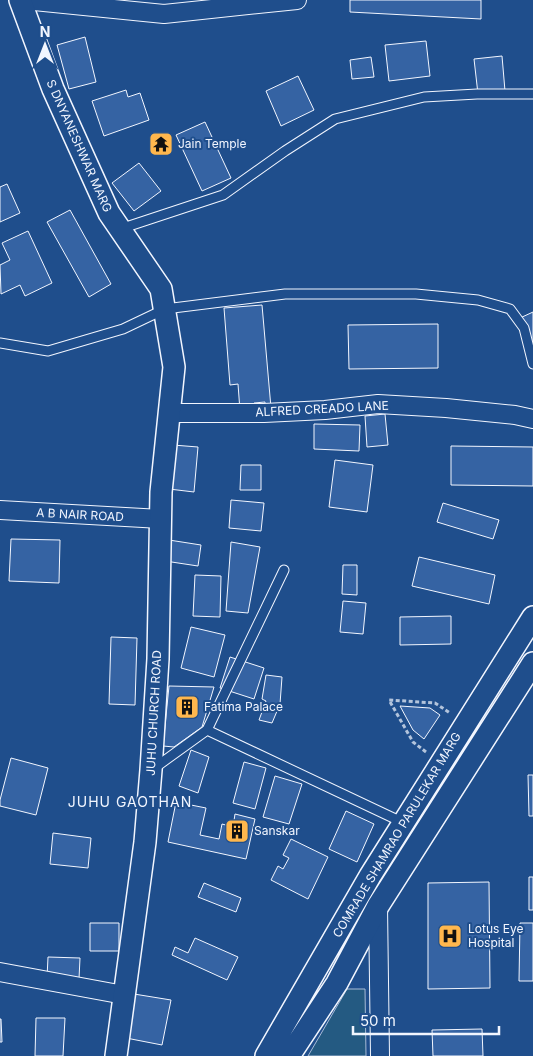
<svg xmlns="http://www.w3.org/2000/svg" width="533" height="1056" viewBox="0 0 533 1056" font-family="Inter,sans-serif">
	<rect width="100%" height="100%" fill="#1f4e8c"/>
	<path fill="#245a82" stroke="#a8bbd7" d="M347 989H365L366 1056H308Z"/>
	<path fill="#3563a3" stroke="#f2f6ff" d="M350 0H481V19L350 12Z
		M85 37 96 82 69 89 57 45Z
		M426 41 430 76 389 81 385 45Z
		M502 56 505 91 478 94 474 59Z
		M371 57 374 77 352 79 350 60Z
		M298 76 314 110 281 126 266 91Z
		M126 90 128 97 140 93 149 120 104 136 92 101Z
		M205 122 231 178 202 191 176 135Z
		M139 163 161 191 134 211 112 183Z
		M7 184 20 213 0 222V187Z
		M70 210 111 284 89 297 47 222Z
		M28 231 52 283 25 296 20 285 1 294 0 265 10 260 2 243Z
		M262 305 271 408H265V402L254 403 255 409 240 411 238 384 230 385 224 308Z
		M533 312V345L520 318Z
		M438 324V368L349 369 348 325Z
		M385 414 388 445 367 447 365 416Z
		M314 424 360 425 359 451 314 449Z
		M173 445 198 447 194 492 169 489Z
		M451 446 533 447V486L451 485Z
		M335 460 373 465 367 512 329 507Z
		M241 465H261V490H240Z
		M231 500 264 503 261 531 229 528Z
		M443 503 499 520 493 539 437 522Z
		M11 539 60 540 59 583 9 581Z
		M169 540 201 545 198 566 165 561Z
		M231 542 260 547 248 613 226 611Z
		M419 557 495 575 489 604 412 586Z
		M343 565H357V595L342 594Z
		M195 575 221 576 220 617 193 616Z
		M343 601 366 603 363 634 340 632Z
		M451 616V644L400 645V617Z
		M191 627 225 635 214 677 181 668Z
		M111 637 137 638 135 705 109 704Z
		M230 657 264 668 254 699 220 688Z
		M266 675 282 677 280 704 272 723 259 720 266 701 262 699Z
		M169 686 214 687 202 727 174 747 163 746Z
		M400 706 430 708 440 715 424 739 413 730Z
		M191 750 209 757 198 793 179 786Z
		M11 758 48 768 36 815 0 806V800Z
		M244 762 266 768 255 809 233 803Z
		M528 775H533V816H529Z
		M275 776 302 784 289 824 263 817Z
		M176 802 206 808 200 835 219 839 222 824 233 827 235 814 255 819 246 859 168 842Z
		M346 811 374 824 357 862 329 849Z
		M53 833 91 838 88 868 50 864Z
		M291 839 328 857 308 899 271 880 278 866 283 869 289 858 283 855Z
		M529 877H533V910H529Z
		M489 882 490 988 428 989V883Z
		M204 883 241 898 236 912 198 897Z
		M90 923H119V951H90Z
		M520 923H533V981H519Z
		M195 938 238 957 227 980 172 955 175 947 188 953Z
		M48 957 80 958 79 979 47 978Z
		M134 994 171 1000 162 1045 126 1038Z
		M36 1018H65L63 1056H35Z
		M0 1019H1L2 1042H0Z
		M482 1029 483 1056H433L432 1030Z"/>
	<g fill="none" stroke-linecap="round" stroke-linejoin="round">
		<g stroke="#f2f6ff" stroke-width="11">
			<path id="service" d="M120 229 223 195 285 151 335 119 424 97 477 94H533
				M0 343 48 351 123 329 165 309 285 294H416L478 300 510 309 524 328 533 364
				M207 730 404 823
				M153 769 207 730 284 570"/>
		</g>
		<g stroke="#f2f6ff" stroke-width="20">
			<path id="minor" d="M24 0 164 14 297 0
				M170 413H264L325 410 378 404 446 408 515 415 533 419
				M0 510 161 519
				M378 906 380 1056
				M0 972 124 995"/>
		</g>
		<g stroke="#f2f6ff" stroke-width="24">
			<path id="tertiary" d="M20 0 53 89 109 213 161 289 174 367 161 492 158 659 151 770 145 842 116 1056
				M266 1056 370 876 533 617
				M289 1056 337 983 378 906 533 663"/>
		</g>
		<path stroke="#b3c4dc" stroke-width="3" stroke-dasharray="4 2.5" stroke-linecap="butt" d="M426 752 413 742 389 700 435 703 450 713"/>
		<use href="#service" stroke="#1f4e8c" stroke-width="9"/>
		<use href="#minor" stroke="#1f4e8c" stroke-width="18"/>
		<use href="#tertiary" stroke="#1f4e8c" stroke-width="21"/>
	</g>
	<defs>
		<g id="temple-square" transform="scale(1.25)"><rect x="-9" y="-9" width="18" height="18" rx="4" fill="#ffb74d" stroke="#1f4e8c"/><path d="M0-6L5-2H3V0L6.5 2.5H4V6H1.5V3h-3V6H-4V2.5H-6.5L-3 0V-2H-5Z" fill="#111"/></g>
		<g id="building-square" transform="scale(1.25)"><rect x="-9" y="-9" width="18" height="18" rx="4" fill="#ffb74d" stroke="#1f4e8c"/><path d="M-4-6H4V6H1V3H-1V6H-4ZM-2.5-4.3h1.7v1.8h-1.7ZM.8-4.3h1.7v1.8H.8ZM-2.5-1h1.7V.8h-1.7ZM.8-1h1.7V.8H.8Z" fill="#111"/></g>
		<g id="hospital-square" transform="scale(1.25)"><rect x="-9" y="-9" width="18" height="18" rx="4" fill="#ffb74d" stroke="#1f4e8c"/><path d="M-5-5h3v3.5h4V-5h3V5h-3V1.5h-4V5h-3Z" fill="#111"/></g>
	</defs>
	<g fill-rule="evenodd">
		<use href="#temple-square" x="161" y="144"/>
		<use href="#building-square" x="187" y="707"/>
		<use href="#building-square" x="237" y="831"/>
		<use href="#hospital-square" x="450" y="936"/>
	</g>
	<g text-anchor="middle" stroke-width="4" stroke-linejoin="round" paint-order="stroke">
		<g font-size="12" fill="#f2f6ff" stroke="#1f4e8c" text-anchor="start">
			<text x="178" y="148">Jain Temple</text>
			<text x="204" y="711">Fatima Palace</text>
			<text x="254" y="835">Sanskar</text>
			<text x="468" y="933">Lotus Eye<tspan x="468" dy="14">Hospital</tspan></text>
		</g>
		<g font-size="12" fill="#f2f6ff" stroke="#1f4e8c">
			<text transform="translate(79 146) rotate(66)" y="4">S DNYANESHWAR MARG</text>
			<text transform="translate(322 409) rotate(-3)" y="4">ALFRED CREADO LANE</text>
			<text transform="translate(80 515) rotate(3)" y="4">A B NAIR ROAD</text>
			<text transform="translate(154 713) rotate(-87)" y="4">JUHU CHURCH ROAD</text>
			<text transform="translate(397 835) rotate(-59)" y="4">COMRADE SHAMRAO PARULEKAR MARG</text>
		</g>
		<g font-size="14" letter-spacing="1" fill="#f2f6ff" stroke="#1f4e8c">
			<text x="130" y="807">JUHU GAOTHAN</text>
		</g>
	</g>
	<g transform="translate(45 45)" stroke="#1f4e8c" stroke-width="4" paint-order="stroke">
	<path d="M0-4L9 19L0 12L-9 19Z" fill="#f2f6ff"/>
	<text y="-8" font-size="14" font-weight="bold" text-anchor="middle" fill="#f2f6ff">N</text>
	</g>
	<path d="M353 1026v8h146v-8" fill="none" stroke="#f2f6ff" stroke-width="2.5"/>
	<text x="360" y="1026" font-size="15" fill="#f2f6ff" stroke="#1f4e8c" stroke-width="4" paint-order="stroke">50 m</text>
</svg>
